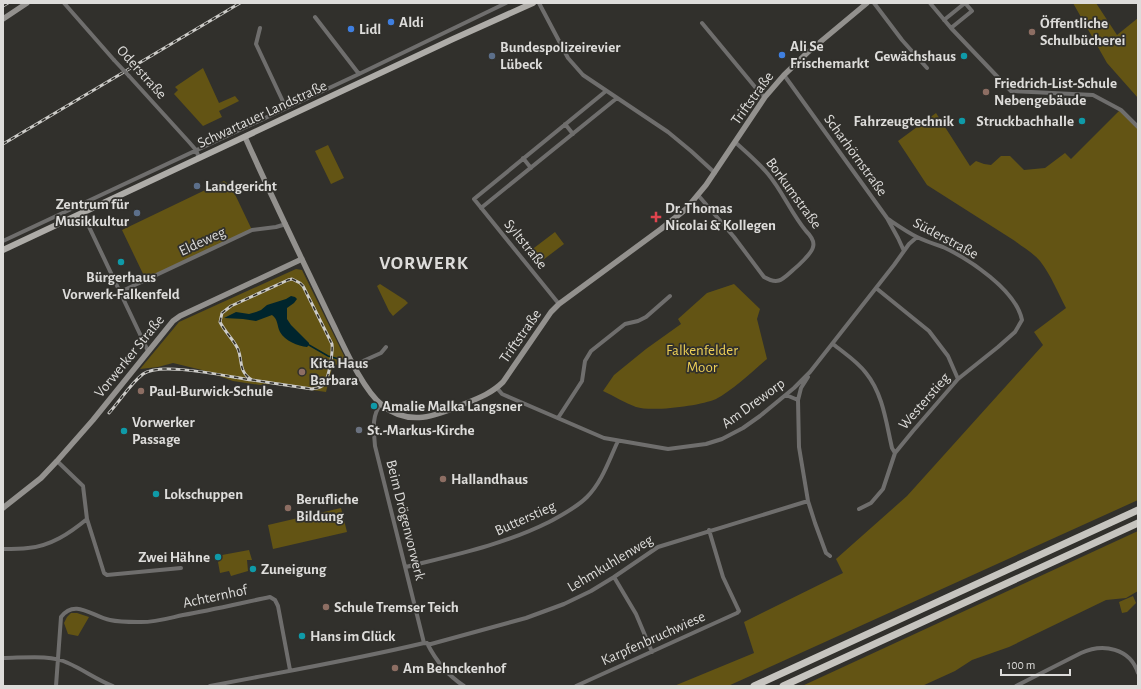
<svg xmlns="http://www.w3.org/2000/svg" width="1141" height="689" viewBox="0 0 1141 689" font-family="'Alegreya Sans',sans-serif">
	<rect width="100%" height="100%" fill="#31302c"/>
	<path fill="#635414" d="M1073 3H1096L1117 35 1138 18V98L1107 63Z
		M203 68 219 103 235 96 239 101 219 111 222 117 203 126 174 94 178 90 175 87Z
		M1120 110 1138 127V500L728 686H674L754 653 744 622 843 573 836 559 907 496 1043 345 1034 332 1066 308C1058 293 1051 275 1040 261 1033 253 1024 248 1015 241L927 185 898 141 936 113 970 166 976 161 984 164 991 165 1001 156H1010L1024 170 1045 168 1065 153 1071 159Z
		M328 145 344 178 331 184 315 151Z
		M224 181 231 186 252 230 146 280 122 230Z
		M555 232 564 244 539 263 530 251Z
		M296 269 302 270 348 364 344 366 333 364 326 392 271 384 260 385 233 381 202 370 173 363 158 367 140 369 179 322Z
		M380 284 405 300 408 303 393 316 389 311 377 286Z
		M734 284 760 309 757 319 767 359C753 371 732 391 716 399 700 406 652 412 636 407 625 403 614 396 603 391L614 375 646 349 681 324 678 319 707 293Z
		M341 508 347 532 273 549 268 525Z
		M1138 531V591L1126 598 1106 600 1009 647 972 660 955 671 922 686H802Z
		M249 550 252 560H247L248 571 231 576 229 571 220 573 218 562 222 555Z
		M1133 596 1136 603 1127 612 1122 613 1119 602Z
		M71 613H77L89 617 78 636 68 634 64 623 67 617Z"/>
	<path fill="#00252d" d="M291 296 295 297 297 299 294 303 287 308V319L291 325 309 343V345L307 347C298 346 285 341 280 332 277 326 278 319 272 315L256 321 243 319 224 318 236 312 249 314 256 312 261 310 267 305 286 299Z"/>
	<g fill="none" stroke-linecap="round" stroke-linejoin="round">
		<path stroke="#00252d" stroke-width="1.5" d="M309 345 328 356 342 360"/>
		<path stroke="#6f6e6d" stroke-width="4" d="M64 3 114 60
			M539 3 568 58 583 75 668 132 691 151 715 173
			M874 3 902 40 927 68
			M930 3 951 28 1011 91 1093 95 1121 110 1138 127
			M315 17 359 74
			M944 20 965 3
			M702 23 760 93 765 97
			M260 28 256 44 286 108
			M951 28 972 11 965 3
			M784 75 887 218 898 238 904 251
			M129 76 189 142 196 150 199 158
			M565 124 573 134
			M523 158 531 168
			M698 195 734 237 764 277C778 285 782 280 793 270 798 266 812 253 813 247 815 241 810 235 806 231 791 213 783 192 768 174 758 162 746 152 735 142
			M481 208 617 98
			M82 212 148 351
			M3 241 359 74 506 3
			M876 288 929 331 948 356 958 379
			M120 292 252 230 276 227 286 224
			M559 304 474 199 606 91
			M833 344C844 353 857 361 866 373 883 394 886 422 892 448L895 453
			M354 365 381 353 386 347
			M808 377 801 388 798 400 799 447 808 501 815 523 826 553 830 556
			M497 388 502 394 604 438 668 449 706 444 722 439 743 428 760 416 794 388 810 372 894 265 909 244 917 237
			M786 395 798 400
			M381 404C371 416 374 432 375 446L424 643
			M558 418 582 381 585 361 591 351 625 324 638 321 646 317 670 296
			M859 509 871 503 883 489 895 453 913 431 958 379 998 347 1015 332 1022 320C1016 290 969 259 943 247 934 244 925 241 917 237 907 232 897 225 888 219
			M87 519 104 573 107 575 181 568
			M3 549C11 549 20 549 28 548 51 546 70 533 87 519L83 486 57 461
			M406 567C454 555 503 545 549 522 562 515 576 508 587 497 602 482 609 460 618 441
			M614 577 636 614 652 652
			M427 643C436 661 447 675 464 686
			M3 658C22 658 51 654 68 663 84 670 97 680 113 686
			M56 686 61 617C75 598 93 617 110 620 119 622 129 622 138 622 153 623 169 618 183 615 212 610 241 603 270 597L275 600 278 606 290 670
			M210 686C282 672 353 660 424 643L431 644 526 618 564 604 591 591 614 577 658 547 808 501
			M576 686 737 613 739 611 723 577 709 530
			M1016 686 1081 653C1103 643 1130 648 1138 673"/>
		<path stroke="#93918e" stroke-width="5.5" d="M3 19 27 3
			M245 137C272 198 302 259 331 320 343 344 362 389 382 405 409 427 436 416 464 404 479 398 492 393 503 382L551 312 559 304 661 229 686 209 706 185 765 97 784 75 807 53 867 3
			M3 508 41 478 57 461 93 420 173 321 180 316 302 259"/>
		<path stroke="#aeaca8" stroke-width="6" d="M3 250 453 39 533 3"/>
		<path stroke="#c6c4bf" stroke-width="7" d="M754 686 1138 510
			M783 686 1138 523"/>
		<g stroke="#cccbc8" stroke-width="3">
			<path id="rail" d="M3 6 8 3
				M3 144 240 3
				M292 279 300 283 303 286 332 344C333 352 329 378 324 384 321 388 317 388 312 389L252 380C238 371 243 362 238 349 233 339 225 332 220 322L222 313 231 306 288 280Z
				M109 413C120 401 130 384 143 374 161 361 229 377 252 380"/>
		</g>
		<use href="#rail" stroke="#31302c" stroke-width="1.5" stroke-dasharray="4.5" stroke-linecap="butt"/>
		<path stroke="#6f6e6d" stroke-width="4" d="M114 60 129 76"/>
	</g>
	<g fill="#3f7fe0" stroke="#31302c" stroke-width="1.5">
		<circle cx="391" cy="22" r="4"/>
		<circle cx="351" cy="29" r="4"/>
		<circle cx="782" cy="55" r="4"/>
	</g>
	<g fill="#8d6e63" stroke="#31302c" stroke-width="1.5">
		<circle cx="1032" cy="32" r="4"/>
		<circle cx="986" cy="92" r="4"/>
		<circle cx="302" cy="372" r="4"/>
		<circle cx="141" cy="391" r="4"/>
		<circle cx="443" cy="479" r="4"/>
		<circle cx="288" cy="508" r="4"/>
		<circle cx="326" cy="607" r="4"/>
		<circle cx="395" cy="668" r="4"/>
	</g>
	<g fill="#5c6f8a" stroke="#31302c" stroke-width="1.5">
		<circle cx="492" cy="56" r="4"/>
		<circle cx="197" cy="186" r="4"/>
		<circle cx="137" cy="213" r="4"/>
	</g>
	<g fill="#0f9aa8" stroke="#31302c" stroke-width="1.5">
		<circle cx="964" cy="56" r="4"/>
		<circle cx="962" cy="121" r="4"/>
		<circle cx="1082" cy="121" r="4"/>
		<circle cx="121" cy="262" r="4"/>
		<circle cx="374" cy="406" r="4"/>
		<circle cx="124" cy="431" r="4"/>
		<circle cx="156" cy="494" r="4"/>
		<circle cx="218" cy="557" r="4"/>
		<circle cx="253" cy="569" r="4"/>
		<circle cx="302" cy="636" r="4"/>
	</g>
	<path fill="#e0444e" stroke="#31302c" stroke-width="1.5" d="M654 211h4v4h4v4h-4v4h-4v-4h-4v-4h4z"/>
	<circle fill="#6b7280" stroke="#31302c" stroke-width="1.5" cx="359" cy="430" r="4"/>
	<g text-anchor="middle" stroke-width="3.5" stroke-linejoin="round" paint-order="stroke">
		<g font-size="15" font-weight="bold" fill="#dddcda" stroke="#31302c" text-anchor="start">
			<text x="399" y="27">Aldi</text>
			<text x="1040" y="28">Öffentliche<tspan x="1040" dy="17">Schulbücherei</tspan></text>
			<text x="359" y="34">Lidl</text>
			<text x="790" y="51">Ali Se<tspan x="790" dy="17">Frischemarkt</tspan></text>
			<text x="500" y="52">Bundespolizeirevier<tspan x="500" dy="17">Lübeck</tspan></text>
			<text x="956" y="61" text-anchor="end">Gewächshaus</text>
			<text x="994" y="88">Friedrich-List-Schule<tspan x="994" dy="17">Nebengebäude</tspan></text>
			<text x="954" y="126" text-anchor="end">Fahrzeugtechnik</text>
			<text x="1074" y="126" text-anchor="end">Struckbachhalle</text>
			<text x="205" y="191">Landgericht</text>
			<text x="129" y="209" text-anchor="end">Zentrum für<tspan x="129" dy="17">Musikkultur</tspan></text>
			<text x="665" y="213">Dr. Thomas<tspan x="665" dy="17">Nicolai &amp; Kollegen</tspan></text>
			<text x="121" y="282" text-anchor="middle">Bürgerhaus<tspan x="121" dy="17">Vorwerk-Falkenfeld</tspan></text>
			<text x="310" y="368">Kita Haus<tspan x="310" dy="17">Barbara</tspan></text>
			<text x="149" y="396">Paul-Burwick-Schule</text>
			<text x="382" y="411">Amalie Malka Langsner</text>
			<text x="132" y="427">Vorwerker<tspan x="132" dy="17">Passage</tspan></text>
			<text x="367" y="435">St.-Markus-Kirche</text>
			<text x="451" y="484">Hallandhaus</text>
			<text x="164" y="499">Lokschuppen</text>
			<text x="296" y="504">Berufliche<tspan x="296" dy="17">Bildung</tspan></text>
			<text x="210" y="562" text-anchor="end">Zwei Hähne</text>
			<text x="261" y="574">Zuneigung</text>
			<text x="334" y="612">Schule Tremser Teich</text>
			<text x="310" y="641">Hans im Glück</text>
			<text x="403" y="673">Am Behnckenhof</text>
		</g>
		<g font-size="15" fill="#dddcda" stroke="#31302c">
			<text transform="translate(142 72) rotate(48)" y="5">Oderstraße</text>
			<text transform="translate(752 98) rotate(-54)" y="5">Triftstraße</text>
			<text transform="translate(262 114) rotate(-25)" y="5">Schwartauer Landstraße</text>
			<text transform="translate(856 155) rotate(54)" y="5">Scharhörnstraße</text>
			<text transform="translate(794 193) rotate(54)" y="5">Borkumstraße</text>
			<text transform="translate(946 238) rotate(28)" y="5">Süderstraße</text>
			<text transform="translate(202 241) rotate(-25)" y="5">Eldeweg</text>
			<text transform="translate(526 244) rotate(51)" y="5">Syltstraße</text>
			<text transform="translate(520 336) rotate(-55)" y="5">Triftstraße</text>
			<text transform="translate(129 356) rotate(-51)" y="5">Vorwerker Straße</text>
			<text transform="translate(924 401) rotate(-49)" y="5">Westerstieg</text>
			<text transform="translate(753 403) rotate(-36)" y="5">Am Dreworp</text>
			<text transform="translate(525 518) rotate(-24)" y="5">Butterstieg</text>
			<text transform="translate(406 520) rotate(76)" y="5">Beim Drögenvorwerk</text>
			<text transform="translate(610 563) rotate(-31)" y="5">Lehmkuhlenweg</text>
			<text transform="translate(215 596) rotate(-12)" y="5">Achternhof</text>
			<text transform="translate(653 638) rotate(-24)" y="5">Karpfenbruchwiese</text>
		</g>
		<g font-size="15" fill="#edcf56" stroke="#31302c">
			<text x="702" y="355">Falkenfelder<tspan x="702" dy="17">Moor</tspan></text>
		</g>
		<g font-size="19" font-weight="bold" letter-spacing="1" fill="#dddcda" stroke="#31302c">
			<text x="424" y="269">VORWERK</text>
		</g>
	</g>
	<rect width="1141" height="689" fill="none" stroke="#dddcda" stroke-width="8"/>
	<path d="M1001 669v6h69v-6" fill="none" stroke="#dddcda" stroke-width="2"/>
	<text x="1007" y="669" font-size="12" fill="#dddcda" stroke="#31302c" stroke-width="3" paint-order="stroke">100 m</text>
</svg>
